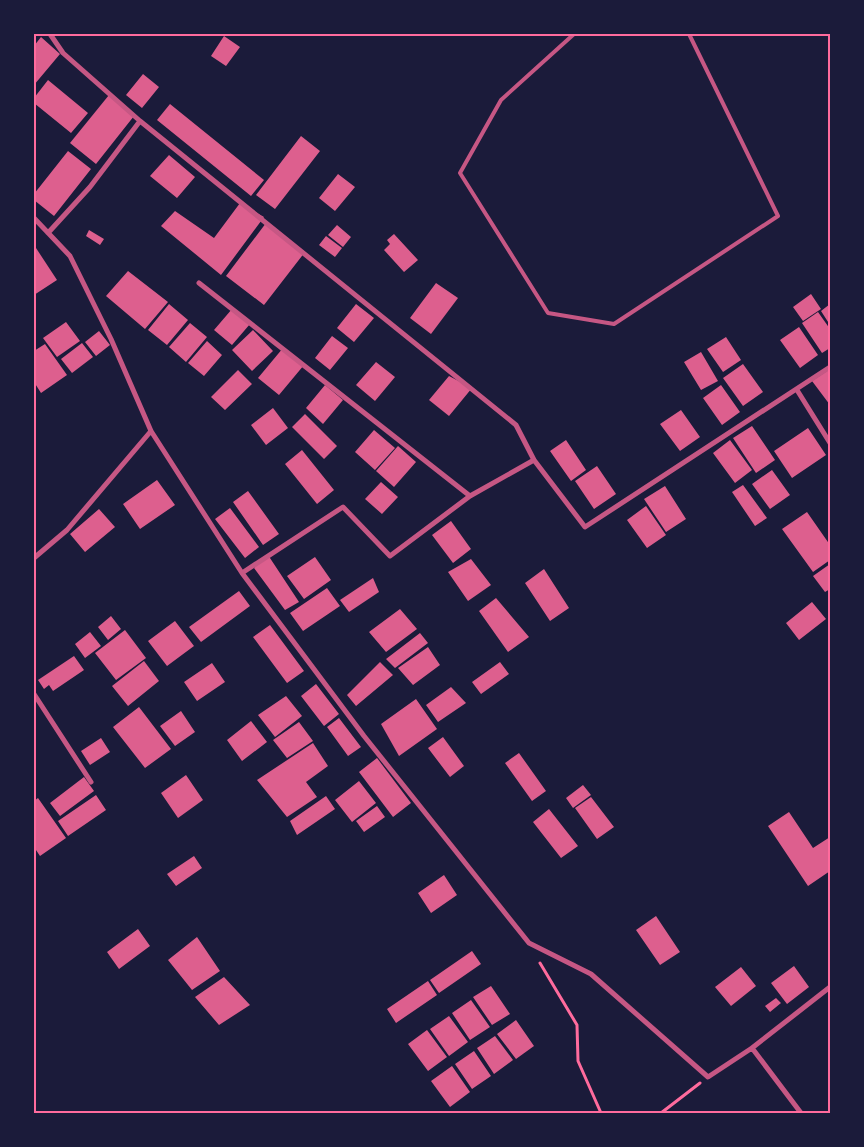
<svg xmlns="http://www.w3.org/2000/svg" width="864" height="1147" viewBox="0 0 864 1147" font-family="'Titillium Web',sans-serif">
	<rect width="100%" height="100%" fill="#1b1b3a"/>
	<path fill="#dd5f8e" d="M224 36 240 47 226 66 211 56Z
		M41 37 60 54 34 85V46Z
		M143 74 159 87 142 108 126 95Z
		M48 80 88 113 71 133 34 103V98Z
		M109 95 134 116 96 164 70 143Z
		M170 104 264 180 251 196 157 120Z
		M301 136 320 151 275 209 256 195Z
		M68 151 91 169 54 216 34 200V194Z
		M169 155 195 177 177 198 150 176Z
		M338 174 355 187 335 211 319 198Z
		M240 203 264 217 221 275 161 226 175 211 214 238Z
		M266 223 305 252 264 305 226 276Z
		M337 225 351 237 343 247 328 235Z
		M89 230 104 239 100 245 86 236Z
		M394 234 418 260 404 272 384 250 390 244 387 240Z
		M326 236 342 248 335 257 319 245Z
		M36 248 57 280 34 295V249Z
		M128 271 168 302 145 329 106 296Z
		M436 283 458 298 431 334 410 318Z
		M811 294 821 309 803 321 793 307Z
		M169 304 188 320 167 345 148 330Z
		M356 304 374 318 354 342 337 328Z
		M830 304V325L821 311Z
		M232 309 250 324 232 345 214 330Z
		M818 312 830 329V348L822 353 802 323Z
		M66 322 80 341 57 357 43 338Z
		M190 323 207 337 186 362 169 347Z
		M799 327 818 355 800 368 780 340Z
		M253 330 273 351 252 371 232 350Z
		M99 331 110 345 96 356 85 342Z
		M332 336 348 348 330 370 315 358Z
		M726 337 741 360 723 372 707 349Z
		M207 341 222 355 204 376 188 363Z
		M82 343 93 357 72 373 61 359Z
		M45 344 67 375 41 393 34 382V351Z
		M283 348 304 365 279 395 258 378Z
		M701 352 718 381 701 390 684 362Z
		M376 362 395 377 375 401 356 385Z
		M743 364 763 392 743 406 723 378Z
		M830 369V405L812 381Z
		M238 370 252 384 225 410 211 397Z
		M449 376 472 388 449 416 429 400Z
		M325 385 343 400 323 424 306 408Z
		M721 385 740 412 722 425 703 398Z
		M273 408 288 428 266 445 251 425Z
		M681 410 700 437 680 451 660 424Z
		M305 414 337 446 324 459 292 427Z
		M752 426 775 460 756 473 733 438Z
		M808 428 826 455 792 478 774 451Z
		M374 430 395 448 375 470 355 452Z
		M566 440 586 470 571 481 550 451Z
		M730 440 752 470 735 483 713 453Z
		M398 446 416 462 394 487 376 471Z
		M302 450 334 490 317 504 285 464Z
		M597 466 616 494 594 509 575 481Z
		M772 470 790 495 770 509 752 484Z
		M157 480 175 505 140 529 123 504Z
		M381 482 398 497 382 514 365 499Z
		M743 485 767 518 755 526 732 492Z
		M665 486 686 519 666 532 644 499Z
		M248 491 279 534 263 545 233 502Z
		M646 506 666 535 647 548 627 520Z
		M230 508 259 547 245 558 215 519Z
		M99 509 115 527 85 552 70 534Z
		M807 512 830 545V560L813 572 782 529Z
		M451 521 471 549 453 563 432 535Z
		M268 555 299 602 285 610 254 568Z
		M315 557 331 580 304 599 287 576Z
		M471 559 491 585 468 601 448 572Z
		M830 564V589L825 592 813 576Z
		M544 569 569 608 550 621 525 583Z
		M373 578 379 592 349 612 340 600Z
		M327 588 340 606 303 631 290 613Z
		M239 591 250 606 201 642 189 627Z
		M496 598 529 637 508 652 479 611Z
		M812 602 826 619 799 640 786 623Z
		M400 609 417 629 386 652 369 632Z
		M111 616 121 629 108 640 98 627Z
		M175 621 194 646 167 666 148 641Z
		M270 625 304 671 287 683 253 637Z
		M125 630 146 658 116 680 95 653Z
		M90 632 101 646 85 658 75 644Z
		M420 633 428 643 395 668 386 659Z
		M428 647 440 665 413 685 398 668Z
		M74 656 84 670 53 691 49 685 44 689 38 680Z
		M144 661 159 681 128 706 112 686Z
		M380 662 393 675 356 706 347 695Z
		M500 662 509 674 481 694 472 682Z
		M212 663 225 682 197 701 184 682Z
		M316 684 339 714 324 726 301 696Z
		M451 687 466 703 438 722 426 705Z
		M286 696 302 716 275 737 258 715Z
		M416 699 437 729 399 756 381 724Z
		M139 707 171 749 145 768 113 727Z
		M181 711 195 732 175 746 160 726Z
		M339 718 361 747 348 756 327 727Z
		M251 721 267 742 242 761 227 740Z
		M299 722 313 741 287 758 273 740Z
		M443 737 464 766 450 777 428 748Z
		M101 738 110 752 90 765 81 751Z
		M313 743 328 766 306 782 317 797 287 817 257 780Z
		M519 753 546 791 532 801 505 763Z
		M377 758 411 803 393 817 359 772Z
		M186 775 203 800 178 818 161 793Z
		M84 777 94 791 60 816 50 803Z
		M359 781 376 803 352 822 335 800Z
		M583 785 591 795 573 808 566 798Z
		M96 795 106 810 68 836 58 821Z
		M326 796 335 809 297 835 290 821Z
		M591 797 614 827 597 839 575 808Z
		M38 798 66 838 40 856 34 847V801Z
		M377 806 385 817 364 832 356 821Z
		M549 809 578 846 561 858 533 822Z
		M789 812 813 848 830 837V871L808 886 768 826Z
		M194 856 202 868 176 886 167 874Z
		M444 875 457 895 431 913 418 893Z
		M656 916 680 952 660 965 636 930Z
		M138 929 150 946 119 969 107 952Z
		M197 937 220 971 192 990 168 960Z
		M472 951 481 964 439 993 430 980Z
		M794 966 809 987 787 1004 771 983Z
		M741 967 756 986 731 1006 715 987Z
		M224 977 250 1005 219 1025 195 997Z
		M428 981 437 995 396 1023 387 1009Z
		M491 986 510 1014 492 1025 473 997Z
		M776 998 781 1003 770 1012 765 1006Z
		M471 1000 490 1027 470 1040 452 1013Z
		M449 1016 468 1042 449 1056 430 1029Z
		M516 1020 534 1046 516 1059 497 1034Z
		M427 1030 447 1057 428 1071 408 1044Z
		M495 1036 513 1060 494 1074 477 1048Z
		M474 1051 491 1076 472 1089 455 1064Z
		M452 1066 470 1092 450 1107 431 1081Z"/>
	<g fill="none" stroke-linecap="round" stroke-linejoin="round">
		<path stroke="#ff6b9d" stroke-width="3" d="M540 963 577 1025 578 1061 601 1113
			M661 1113 700 1083"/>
		<path stroke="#c65784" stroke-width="4" d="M574 34 501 100 460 173 548 313 614 324 778 216 689 34"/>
		<path stroke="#c65784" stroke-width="5" d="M140 121 516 425 534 460
			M34 218 70 256 111 339 151 431 242 573 364 736 529 943 591 974 708 1077 752 1048 801 1113
			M48 233 90 187 140 121 63 53 50 34
			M199 283 470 496
			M797 390 830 443
			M34 558 67 530 151 431
			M242 573 343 507 390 556 470 496 534 460 585 527 830 367
			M34 694 91 782
			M752 1048 830 987"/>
	</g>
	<rect width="864" height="1147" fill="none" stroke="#1b1b3a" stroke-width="70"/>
	<rect x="35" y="35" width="794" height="1077" fill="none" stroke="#ff6b9d" stroke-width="2"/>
</svg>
